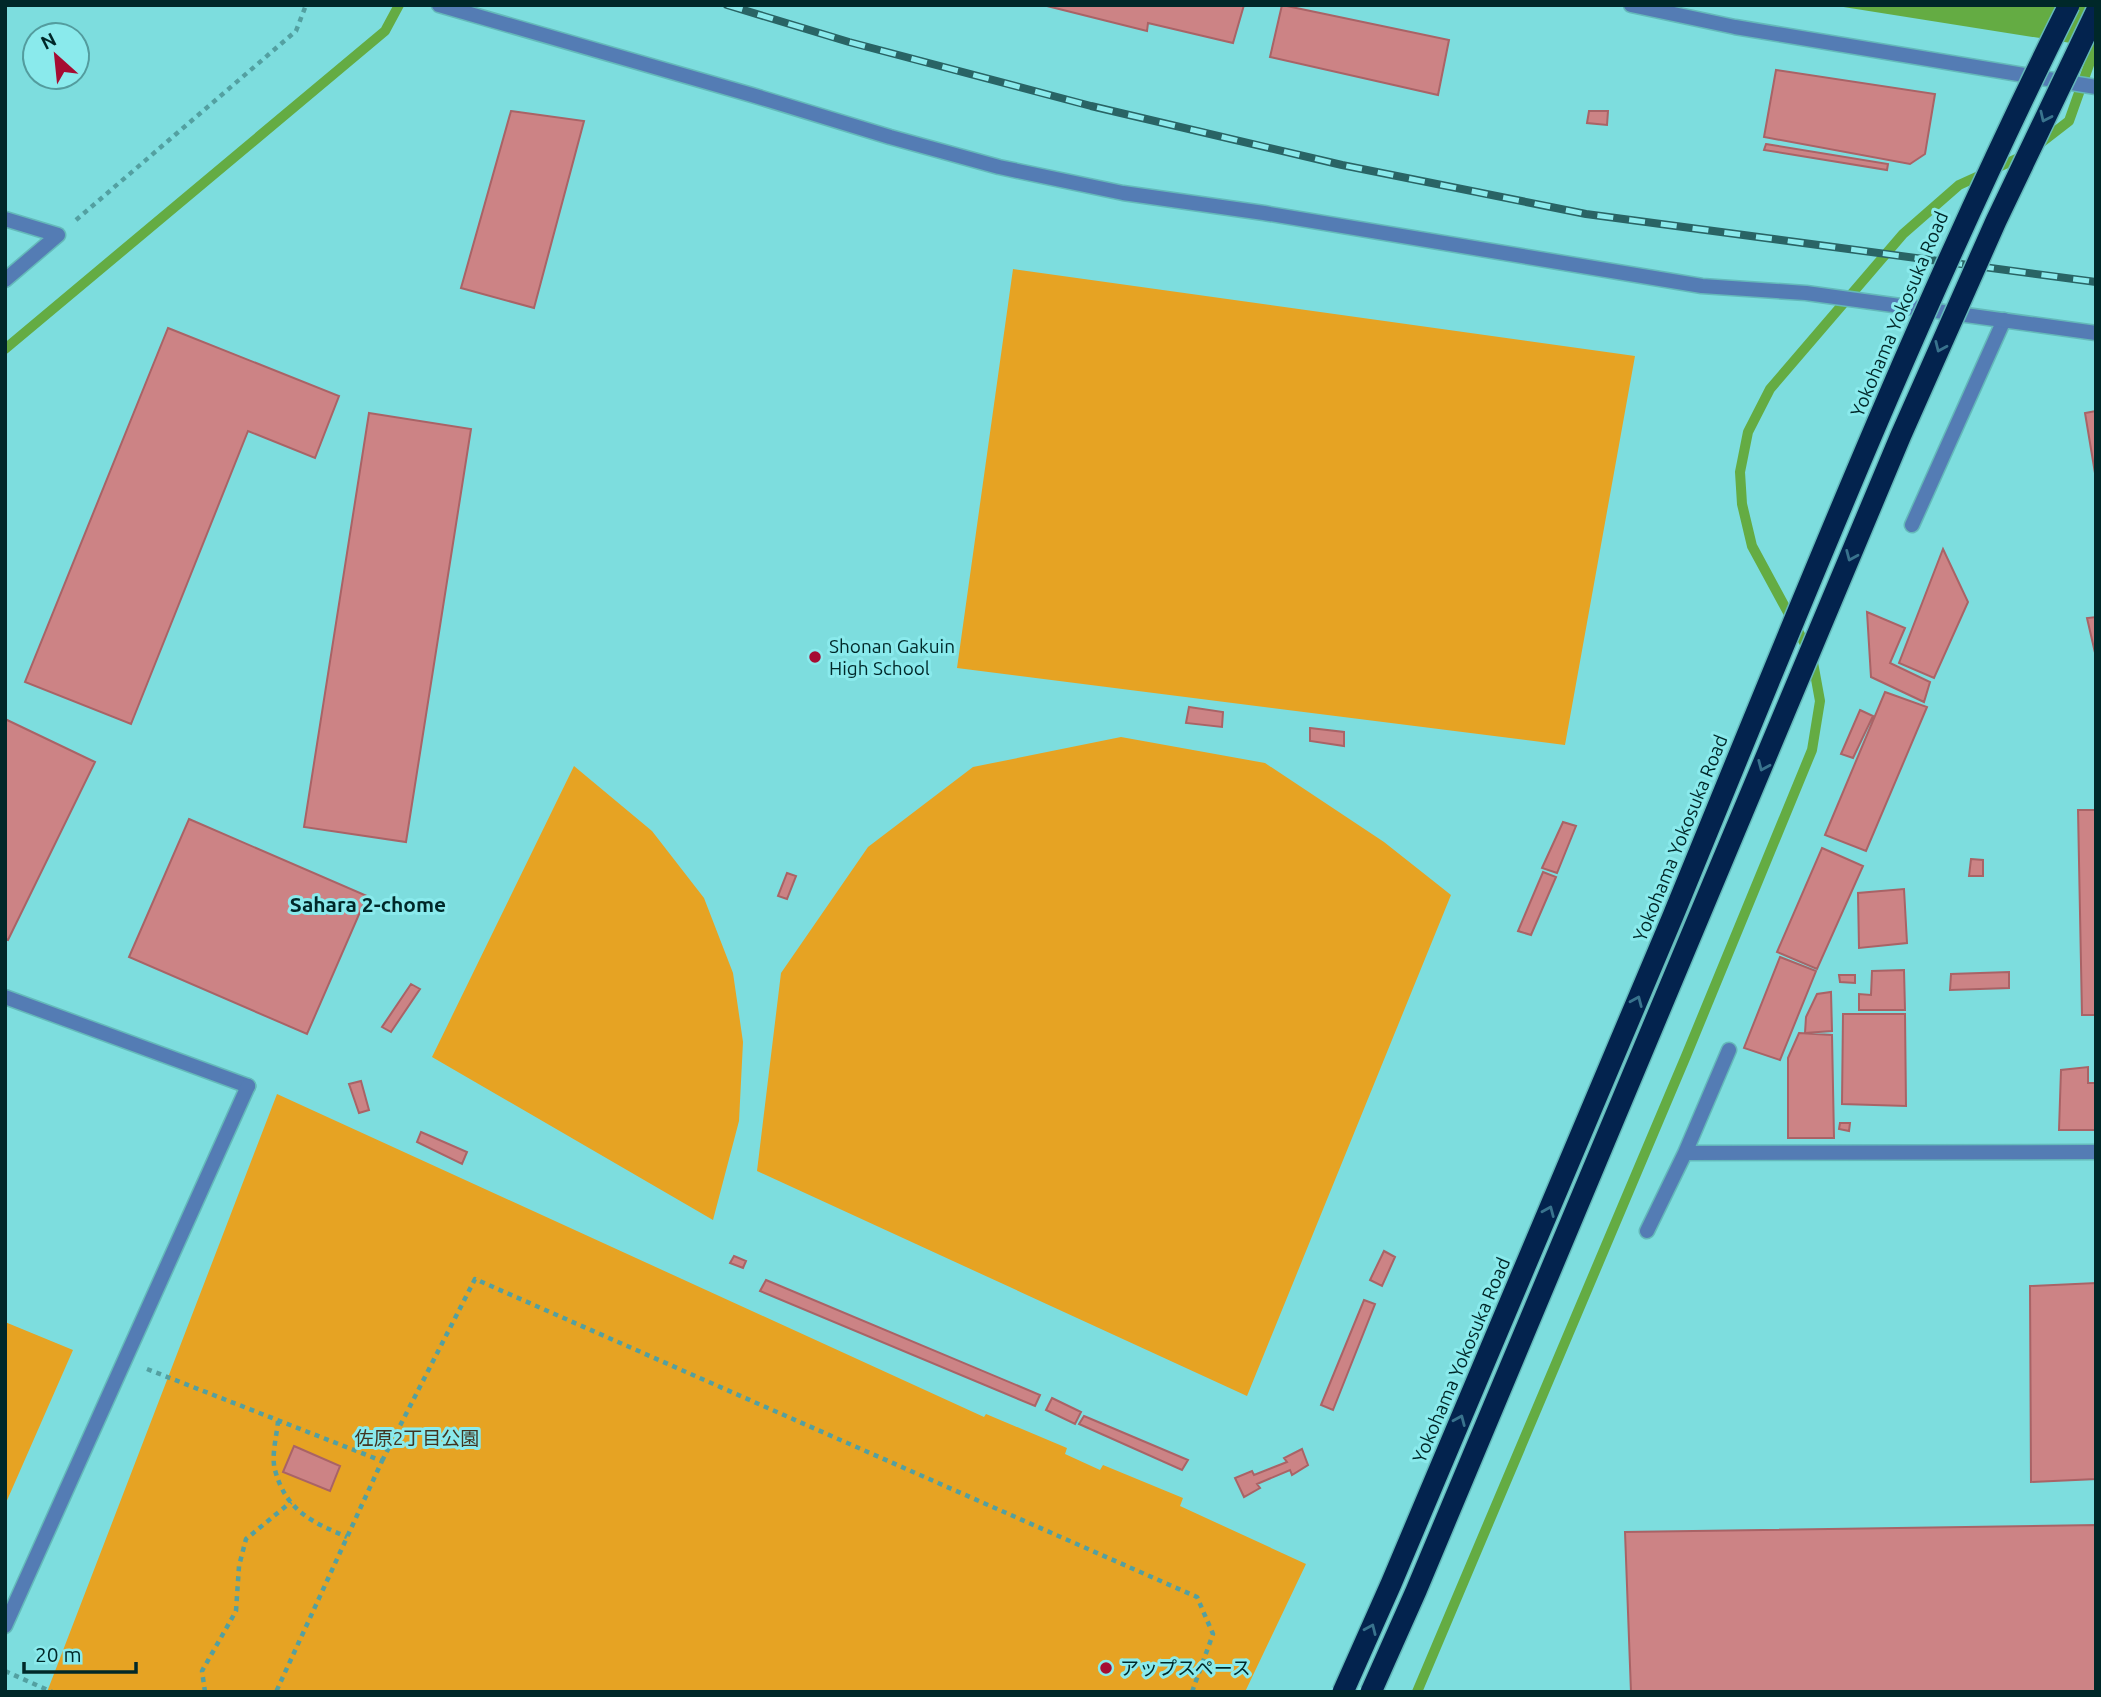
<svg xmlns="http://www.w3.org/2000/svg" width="2101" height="1697" viewBox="0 0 2101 1697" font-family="Ubuntu,'Noto Sans JP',sans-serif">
	<rect width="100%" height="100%" fill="#7dddde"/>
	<path fill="#e6a323" d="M1013 269 1635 356 1565 745 957 668Z
		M1121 737 1265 763 1384 842 1451 895 1247 1396 757 1171 781 973 868 847 973 767Z
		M574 766 652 831 704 898 733 973 743 1042 739 1121 713 1220 432 1057Z
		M277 1094 984 1417 986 1414 1067 1448 1065 1454 1100 1470 1103 1465 1183 1498 1180 1506 1306 1564 1245 1692H47Z
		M5 1322 73 1350 5 1505Z"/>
	<path fill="#64ac43" d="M1831 5H2096V47Z"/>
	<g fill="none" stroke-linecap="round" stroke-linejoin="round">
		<path stroke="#64ac43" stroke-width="10" d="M2038 145 2069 121 2096 45
			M5 349 385 31 399 5
			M1417 1692 1686 1056 1812 750 1820 701 1812 657 1752 546 1742 504 1740 472 1748 432 1770 389 1903 234 1959 185 2025 155"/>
	</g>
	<path fill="#cc8385" stroke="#a96366" stroke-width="2" d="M1043 5H1244L1233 43 1148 23 1147 31Z
		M1282 5 1449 40 1438 95 1270 57Z
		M1776 70 1935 94 1925 154 1910 164 1764 137Z
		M511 111 584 121 534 308 461 288Z
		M1589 111H1608L1607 125 1587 123Z
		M1766 144 1888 164 1887 170 1764 150Z
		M168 328 339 396 315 458 248 431 131 724 25 682Z
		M2096 411V479L2085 413Z
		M369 413 471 429 406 842 304 827Z
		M1943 549 1968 602 1934 678 1899 663Z
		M1867 612 1905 628 1890 663 1930 682 1924 702 1871 677Z
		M2096 617V657L2087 618Z
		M1885 692 1927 707 1866 851 1825 835Z
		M1189 707 1223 712 1222 727 1186 723Z
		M1860 710 1873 716 1853 758 1841 754Z
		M5 719 95 762 8 940 5 939Z
		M1310 728 1344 732V746L1310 741Z
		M2078 810H2096V1015H2082Z
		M189 819 367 896 307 1034 129 957Z
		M1563 822 1576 826 1557 873 1542 868Z
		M1822 848 1863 866 1817 969 1777 952Z
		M1971 859 1983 860V876H1969Z
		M1543 872 1556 877 1531 935 1518 931Z
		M787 873 796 876 787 899 778 896Z
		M1904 889 1907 943 1859 948 1858 893Z
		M1780 957 1816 971 1780 1060 1744 1048Z
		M1904 970 1905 1010H1859V994L1871 995 1872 971Z
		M2009 972V988L1950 990 1951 974Z
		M1839 975H1855V983L1840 982Z
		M411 984 420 989 391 1032 382 1027Z
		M1831 992 1832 1031 1805 1033 1806 1017 1817 994Z
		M1843 1014H1905L1906 1106 1842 1104Z
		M1799 1033 1832 1035 1834 1138H1788V1058Z
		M2088 1067V1083H2096V1130H2059L2061 1070Z
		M361 1081 369 1110 359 1113 349 1084Z
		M1840 1123H1850L1849 1131 1839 1129Z
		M421 1132 467 1152 462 1164 417 1142Z
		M1384 1251 1395 1257 1382 1286 1370 1280Z
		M734 1256 746 1261 743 1268 730 1263Z
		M766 1280 1040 1395 1035 1406 760 1291Z
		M2096 1283V1479L2031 1482 2030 1286Z
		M1364 1300 1375 1304 1333 1410 1321 1405Z
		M1052 1398 1081 1412 1075 1424 1046 1410Z
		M1084 1416 1188 1460 1182 1470 1079 1424Z
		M294 1446 340 1466 330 1491 283 1472Z
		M1302 1449 1308 1465 1292 1475 1290 1470 1257 1484 1260 1488 1244 1497 1235 1478 1252 1471 1254 1475 1287 1462 1284 1458Z
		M2096 1525V1692H1631L1625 1532Z"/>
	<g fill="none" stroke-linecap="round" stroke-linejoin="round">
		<g stroke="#64b9ba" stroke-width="17">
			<path id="service" d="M5 219 58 235 5 280
				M1912 525 2004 320
				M5 997 248 1086"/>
		</g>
		<g stroke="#64b9ba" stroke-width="17">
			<path id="minor" d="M1631 5 1735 27 2096 87
				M1729 1050 1685 1153 2096 1152
				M1647 1231 1685 1153"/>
		</g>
		<g stroke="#64b9ba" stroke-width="17">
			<path id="tertiary" d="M439 5 752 95 890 137 999 167 1123 193 1264 213 1702 286 1806 293 2096 333
				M5 1626 248 1086"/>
		</g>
		<path stroke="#53a0a1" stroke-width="4.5" stroke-dasharray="5 5" stroke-linecap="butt" d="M76 220 296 31 306 5
			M147 1369 382 1461 276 1692
			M278 1421C277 1435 271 1456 275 1470 286 1511 312 1522 347 1537
			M382 1461 475 1279 1197 1597 1213 1634 1192 1692
			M5 1671 52 1692
			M205 1692 202 1671 236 1611 239 1566 246 1539 291 1502"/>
		<use href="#service" stroke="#547cb4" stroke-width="14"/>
		<use href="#minor" stroke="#547cb4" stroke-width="14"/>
		<use href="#tertiary" stroke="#547cb4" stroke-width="14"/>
		<g stroke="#296465" stroke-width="8">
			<path id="rail" d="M727 5 849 42 1091 106 1342 165 1586 214 2096 282"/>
		</g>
		<use href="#rail" stroke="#8aeaec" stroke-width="5" stroke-dasharray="16" stroke-linecap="butt"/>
		<g stroke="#64b9ba" stroke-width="24" stroke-linecap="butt">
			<path id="motorway-bridge" d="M1343 1692 1391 1584C1485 1361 1581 1139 1673 916 1799 609 1921 301 2069 5
				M1371 1692 1416 1591 1901 435 1996 221 2096 12"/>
		</g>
		<use href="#motorway-bridge" stroke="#03234e" stroke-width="21"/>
	</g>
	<defs><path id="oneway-chevron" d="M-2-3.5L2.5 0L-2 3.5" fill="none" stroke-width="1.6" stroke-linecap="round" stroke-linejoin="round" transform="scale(1.75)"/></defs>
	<g stroke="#39738d">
		<use href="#oneway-chevron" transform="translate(2045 117) rotate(115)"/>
		<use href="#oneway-chevron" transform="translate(1940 347) rotate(114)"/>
		<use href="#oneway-chevron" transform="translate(1851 556) rotate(113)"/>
		<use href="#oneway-chevron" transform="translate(1763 766) rotate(113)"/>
		<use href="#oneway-chevron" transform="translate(1637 1001) rotate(-67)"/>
		<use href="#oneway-chevron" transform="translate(1549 1211) rotate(-67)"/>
		<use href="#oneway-chevron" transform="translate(1460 1420) rotate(-67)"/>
		<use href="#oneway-chevron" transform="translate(1371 1629) rotate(-66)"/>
	</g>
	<g fill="#a60c32" stroke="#8aeaec" stroke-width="2.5">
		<circle cx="815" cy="657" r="7"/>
		<circle cx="1106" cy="1668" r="7"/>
	</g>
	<g text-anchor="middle" stroke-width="6" stroke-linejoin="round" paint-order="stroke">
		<g font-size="19" fill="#002829" stroke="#8aeaec">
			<text transform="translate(1899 314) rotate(-67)" y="7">Yokohama Yokosuka Road</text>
			<text transform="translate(1680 838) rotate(-68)" y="7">Yokohama Yokosuka Road</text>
			<text transform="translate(1461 1360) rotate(-67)" y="7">Yokohama Yokosuka Road</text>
		</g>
		<g font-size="19" fill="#002829" stroke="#8aeaec" text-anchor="start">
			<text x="829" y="653">Shonan Gakuin<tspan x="829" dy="22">High School</tspan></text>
			<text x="1120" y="1675">アップスペース</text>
		</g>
		<g font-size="19" fill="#423521" stroke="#8aeaec">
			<text x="417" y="1445">佐原2丁目公園</text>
		</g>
		<g font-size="21" font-weight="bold" fill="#002829" stroke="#8aeaec">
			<text x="368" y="912">Sahara 2-chome</text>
		</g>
	</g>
	<rect width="2101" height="1697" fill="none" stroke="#002829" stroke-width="14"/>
	<g transform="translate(56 56) rotate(333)"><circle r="33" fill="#8aeaec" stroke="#539c9e" stroke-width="2"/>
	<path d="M0-5L12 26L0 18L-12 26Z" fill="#a60c32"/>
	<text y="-10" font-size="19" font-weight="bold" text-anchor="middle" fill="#002829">N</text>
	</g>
	<path d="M24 1662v10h112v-10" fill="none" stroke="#002829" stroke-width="3.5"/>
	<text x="35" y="1662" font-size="21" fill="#002829" stroke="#8aeaec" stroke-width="5" paint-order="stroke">20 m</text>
</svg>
